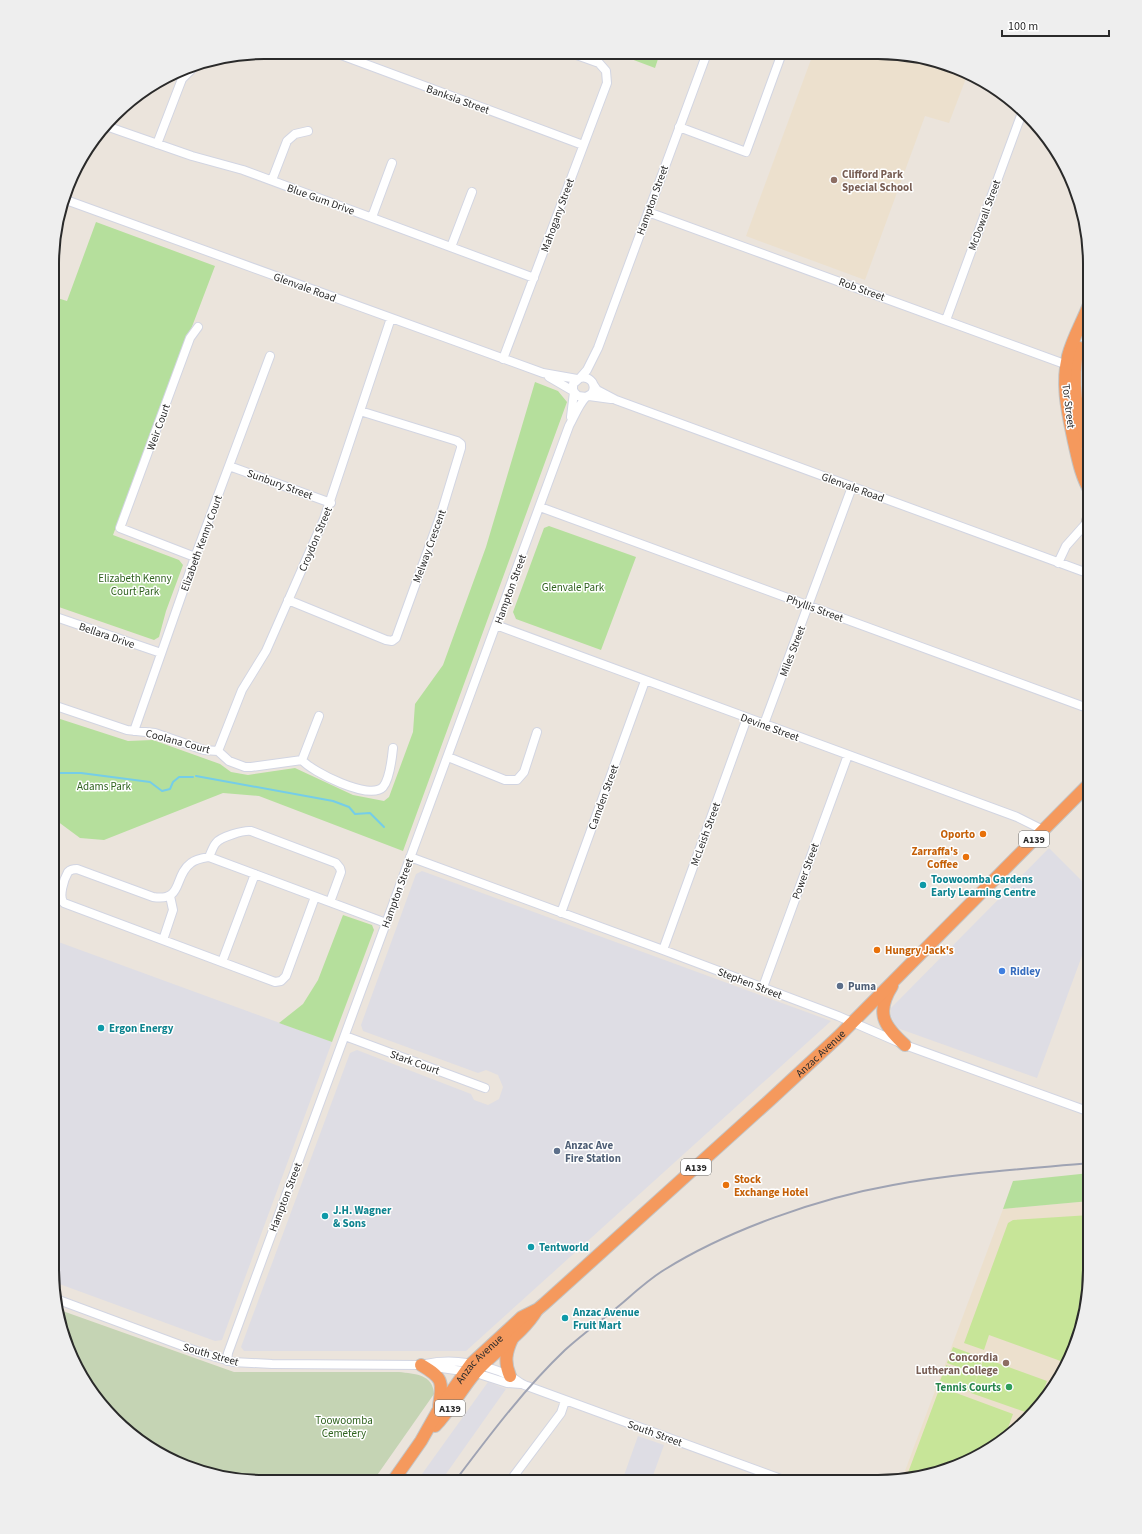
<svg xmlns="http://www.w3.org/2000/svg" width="1142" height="1534" viewBox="0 0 1142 1534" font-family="'Source Sans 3',sans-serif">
	<rect width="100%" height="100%" fill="#ebe4dc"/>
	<path fill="#dedde4" d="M1049 848 1090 889V934L1037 1078 900 1029 895 1024 891 1016V1008Z
		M422 871 831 1021 466 1351H244L241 1347 350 1053 357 1050 471 1094 474 1100 488 1105 499 1099 503 1087 498 1075 486 1070 478 1073 363 1031 361 1025 416 874Z
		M53 940 332 1042 222 1340 215 1341 54 1282 52 1270Z
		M488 1382 506 1389 441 1481H417Z
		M638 1436 664 1445 651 1481H622Z"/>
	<path fill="#ece0cd" d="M813 54H906L959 68 968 73 949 123 925 116 865 280 746 236Z
		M1090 1201V1284L1079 1338 1054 1388 1018 1429 972 1460 933 1475 902 1479 1003 1209Z"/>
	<path fill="#b5df9c" d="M615 53H660L655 68Z
		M96 222 215 266 113 535 179 560 183 565 166 611 159 637 154 640 53 605 54 297 67 301Z
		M535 382 558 391 567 402 403 851 259 796 223 793 104 840 80 838 53 818 54 717 128 741 153 740 220 764 231 772 248 775 295 768 353 795 384 801 389 797 413 732 415 704 443 665 486 547Z
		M549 526 636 557 601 650 516 619 513 612 544 528Z
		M343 915 372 925 374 930 332 1042 279 1023 303 1004 318 980Z
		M1090 1173V1201L1003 1209 1013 1181Z"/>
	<path fill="#c5d4b4" d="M57 1309 234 1372H399C415 1374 433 1374 434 1394L373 1481 236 1480 196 1471 146 1446 105 1410 74 1364 59 1325Z"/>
	<path fill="#c7e598" d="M1090 1215V1284L1079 1338 1066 1363 989 1335 984 1350 964 1343 1008 1223 1013 1220Z
		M953 1347 983 1358 977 1374 947 1363Z
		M984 1358 1047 1381 1037 1408 1031 1414 971 1393Z
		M946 1365 977 1376 971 1392 940 1381Z
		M940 1387 1013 1414 1004 1439 972 1460 933 1475 906 1478Z"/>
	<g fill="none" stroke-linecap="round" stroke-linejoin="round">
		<path stroke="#75cde8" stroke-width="2" d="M53 773H81L150 782 162 791 170 789 173 782 179 777H193
			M196 776 333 801 349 807 355 814 370 813 384 827"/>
		<g stroke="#d2d5e2" stroke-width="10">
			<path id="minor" d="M333 52 583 145
				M106 126 192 156 243 170 534 278
				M679 127 746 152 782 53
				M157 144 182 79 198 63
				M272 180 287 141 295 134 308 131
				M66 200 543 373 577 379
				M648 212 1070 366
				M372 217 392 163
				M451 247 472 192
				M946 320 1023 110
				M503 359 607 83 606 71 599 63 571 53
				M549 377 573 391
				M580 378 587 370 598 348 707 53
				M593 384 597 390 616 400 1090 574
				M589 396 611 399
				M571 417 574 392
				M229 466 331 503
				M540 507 1090 709
				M195 557 120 528 190 338 198 327
				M1058 563 1066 546 1090 519
				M288 600 386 640 392 641 396 638 441 514 461 448V444L457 441 360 411
				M53 616 161 653
				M496 625 1017 817 1043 830
				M53 705 127 730 155 733 204 750 218 751 229 761 245 767H251L302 760
				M764 724 852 487
				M134 731 195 557 270 356
				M218 751 242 690 266 651 324 519 391 318
				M448 757 505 780H517L524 772 537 732
				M302 760C312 772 370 801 383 787 389 780 392 758 393 748
				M302 760 319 716
				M209 857C211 853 213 846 216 843 220 837 244 830 251 831L336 863 340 868 341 872 330 902
				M410 857 663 950 838 1016 905 1045 1090 1112
				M315 897 286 976 281 981 275 982 64 903C58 897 64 879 68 872 71 869 74 869 77 869L153 897C184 902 173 876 191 863 196 859 203 858 209 857L386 923
				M561 913 645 681
				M163 940 173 910 170 896
				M663 950 747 718
				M222 962 255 874
				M763 987 848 755
				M345 1036 485 1088
				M56 1299 199 1352 233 1362 272 1364 421 1365 476 1373 507 1383 521 1384
				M227 1361 228 1353 258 1271 569 426C574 417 579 404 586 397 589 395 592 395 593 391 596 382 588 376 580 378L573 384V391L578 396 586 397
				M426 1364C453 1358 484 1364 508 1375 515 1378 520 1384 527 1386L789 1482
				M510 1481 561 1413 565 1401"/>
		</g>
		<g stroke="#c3c3c3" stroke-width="14">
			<g id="highway">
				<path d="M1078 347C1070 384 1077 420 1090 455"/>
				<path d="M1090 491C1081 476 1078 459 1074 442 1068 413 1061 386 1068 356 1073 337 1083 321 1090 302"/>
				<path d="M1088 521 1090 522"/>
				<path d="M892 986C875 1013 884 1026 905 1045"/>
				<path d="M421 1365C443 1378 443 1381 439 1406"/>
				<path d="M510 1376C504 1362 506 1352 512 1339"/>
				<path d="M435 1426C451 1410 461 1389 476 1372 495 1350 522 1335 537 1310"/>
				<path id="s1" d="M393 1481 421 1441 439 1409 471 1364 522 1317 538 1309 544 1304 770 1100 838 1037 1090 783"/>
			</g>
		</g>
		<use href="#minor" stroke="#fff" stroke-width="8"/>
		<use href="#highway" stroke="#f5995d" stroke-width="12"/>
		<path stroke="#9fa3b3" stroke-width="2" d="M455 1481C489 1436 524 1389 565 1350 583 1334 602 1320 620 1305 634 1293 648 1280 664 1270 728 1230 819 1198 893 1185 958 1173 1024 1169 1090 1163"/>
	</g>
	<g fill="#8d6e63" stroke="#fff" stroke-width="1.5">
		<circle cx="834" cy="180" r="4"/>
		<circle cx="1006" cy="1363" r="4"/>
	</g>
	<g fill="#e8710a" stroke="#fff" stroke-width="1.5">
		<circle cx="983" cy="834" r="4"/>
		<circle cx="966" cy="857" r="4"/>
		<circle cx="877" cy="950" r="4"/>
		<circle cx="726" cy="1185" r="4"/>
	</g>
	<g fill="#0f9aa8" stroke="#fff" stroke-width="1.5">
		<circle cx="923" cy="885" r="4"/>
		<circle cx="101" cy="1028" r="4"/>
		<circle cx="325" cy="1216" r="4"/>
		<circle cx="531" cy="1247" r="4"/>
		<circle cx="565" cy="1318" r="4"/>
	</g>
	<circle fill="#3f7fe0" stroke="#fff" stroke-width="1.5" cx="1002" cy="971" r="4"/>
	<g fill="#5c6f8a" stroke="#fff" stroke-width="1.5">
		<circle cx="840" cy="986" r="4"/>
		<circle cx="557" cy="1151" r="4"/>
	</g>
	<circle fill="#2e9e5b" stroke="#fff" stroke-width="1.5" cx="1009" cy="1387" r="4"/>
	<g text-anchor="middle" stroke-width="3" stroke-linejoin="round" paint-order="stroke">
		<g fill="#fff" stroke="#6a6a6a" stroke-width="1">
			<rect x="1019" y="831" width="30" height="16" rx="3"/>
			<rect x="681" y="1159" width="30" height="16" rx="3"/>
			<rect x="435" y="1400" width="30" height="16" rx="3"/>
		</g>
		<g font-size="10" font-weight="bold" fill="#2a2a2a">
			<text x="1034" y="843">A139</text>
			<text x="696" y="1171">A139</text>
			<text x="450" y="1412">A139</text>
		</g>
		<g font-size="11" fill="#2a2a2a" stroke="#fff">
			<text transform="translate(458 99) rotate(20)" y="4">Banksia Street</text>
			<text transform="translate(321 199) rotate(20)" y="4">Blue Gum Drive</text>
			<text transform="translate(652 200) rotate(-70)" y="4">Hampton Street</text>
			<text transform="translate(557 215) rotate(-70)" y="4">Mahogany Street</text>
			<text transform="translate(984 215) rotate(-70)" y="4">McDowall Street</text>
			<text transform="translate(305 287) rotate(20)" y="4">Glenvale Road</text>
			<text transform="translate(862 289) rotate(20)" y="4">Rob Street</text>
			<text transform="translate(1069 406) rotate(83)" y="4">Tor Street</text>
			<text transform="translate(158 427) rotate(-70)" y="4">Weir Court</text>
			<text transform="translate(280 484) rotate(20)" y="4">Sunbury Street</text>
			<text transform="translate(853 487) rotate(20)" y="4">Glenvale Road</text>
			<text transform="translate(315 539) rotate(-67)" y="4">Croydon Street</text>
			<text transform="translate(201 543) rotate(-70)" y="4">Elizabeth Kenny Court</text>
			<text transform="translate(429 546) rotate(-70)" y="4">Melway Crescent</text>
			<text transform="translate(510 589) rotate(-70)" y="4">Hampton Street</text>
			<text transform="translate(815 608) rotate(20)" y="4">Phyllis Street</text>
			<text transform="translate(107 635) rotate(19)" y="4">Bellara Drive</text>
			<text transform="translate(792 651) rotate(-69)" y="4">Miles Street</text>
			<text transform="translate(770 727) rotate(20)" y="4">Devine Street</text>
			<text transform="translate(178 741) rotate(15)" y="4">Coolana Court</text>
			<text transform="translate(603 797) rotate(-70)" y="4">Camden Street</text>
			<text transform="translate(705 834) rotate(-70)" y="4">McLeish Street</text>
			<text transform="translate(805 871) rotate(-70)" y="4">Power Street</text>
			<text transform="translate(397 893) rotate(-70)" y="4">Hampton Street</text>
			<text transform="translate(750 983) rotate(21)" y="4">Stephen Street</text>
			<text dy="4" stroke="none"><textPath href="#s1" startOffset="609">Anzac Avenue</textPath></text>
			<text transform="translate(415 1062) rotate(20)" y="4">Stark Court</text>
			<text transform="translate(285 1197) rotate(-69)" y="4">Hampton Street</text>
			<text transform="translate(211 1354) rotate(16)" y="4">South Street</text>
			<text dy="4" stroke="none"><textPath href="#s1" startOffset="150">Anzac Avenue</textPath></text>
			<text transform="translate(655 1433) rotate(20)" y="4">South Street</text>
		</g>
		<g font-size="11" font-weight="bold" fill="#785e54" stroke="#fff" text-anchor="start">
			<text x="842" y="178">Clifford Park<tspan x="842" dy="13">Special School</tspan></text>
			<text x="998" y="1361" text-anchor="end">Concordia<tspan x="998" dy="13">Lutheran College</tspan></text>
		</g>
		<g font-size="11" fill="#2f621e" stroke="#fff">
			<text x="135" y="582">Elizabeth Kenny<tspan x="135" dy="13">Court Park</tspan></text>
			<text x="573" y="591">Glenvale Park</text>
			<text x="104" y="790">Adams Park</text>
			<text x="344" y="1424">Toowoomba<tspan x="344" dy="13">Cemetery</tspan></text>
		</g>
		<g font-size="11" font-weight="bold" fill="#c56008" stroke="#fff" text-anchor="end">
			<text x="975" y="838">Oporto</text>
			<text x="958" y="855">Zarraffa's<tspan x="958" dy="13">Coffee</tspan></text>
			<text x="885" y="954" text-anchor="start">Hungry Jack's</text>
			<text x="734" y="1183" text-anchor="start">Stock<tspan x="734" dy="13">Exchange Hotel</tspan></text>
		</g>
		<g font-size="11" font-weight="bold" fill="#0d838f" stroke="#fff" text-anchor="start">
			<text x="931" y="883">Toowoomba Gardens<tspan x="931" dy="13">Early Learning Centre</tspan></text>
			<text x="109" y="1032">Ergon Energy</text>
			<text x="333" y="1214">J.H. Wagner<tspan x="333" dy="13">&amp; Sons</tspan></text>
			<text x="539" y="1251">Tentworld</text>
			<text x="573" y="1316">Anzac Avenue<tspan x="573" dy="13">Fruit Mart</tspan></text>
		</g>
		<g font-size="11" font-weight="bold" fill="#366cbe" stroke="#fff" text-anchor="start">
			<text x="1010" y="975">Ridley</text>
		</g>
		<g font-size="11" font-weight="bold" fill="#4e5e75" stroke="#fff" text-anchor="start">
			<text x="848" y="990">Puma</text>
			<text x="565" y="1149">Anzac Ave<tspan x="565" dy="13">Fire Station</tspan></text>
		</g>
		<g font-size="11" font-weight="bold" fill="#27864d" stroke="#fff" text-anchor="end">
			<text x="1001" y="1391">Tennis Courts</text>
		</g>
	</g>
	<path d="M0 0H1142V1534H0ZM264 59H878A205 205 0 0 1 1083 264V1270A205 205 0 0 1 878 1475H264A205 205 0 0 1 59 1270V264A205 205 0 0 1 264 59Z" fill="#eee" fill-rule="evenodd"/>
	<path fill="none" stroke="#2a2a2a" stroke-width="2" d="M264 59H878A205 205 0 0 1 1083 264V1270A205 205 0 0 1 878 1475H264A205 205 0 0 1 59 1270V264A205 205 0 0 1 264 59Z"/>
	<path d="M1002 30v6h107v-6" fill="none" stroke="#2a2a2a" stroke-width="2"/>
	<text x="1008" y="30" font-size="12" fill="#2a2a2a" stroke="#ffffff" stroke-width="3" paint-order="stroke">100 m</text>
</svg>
